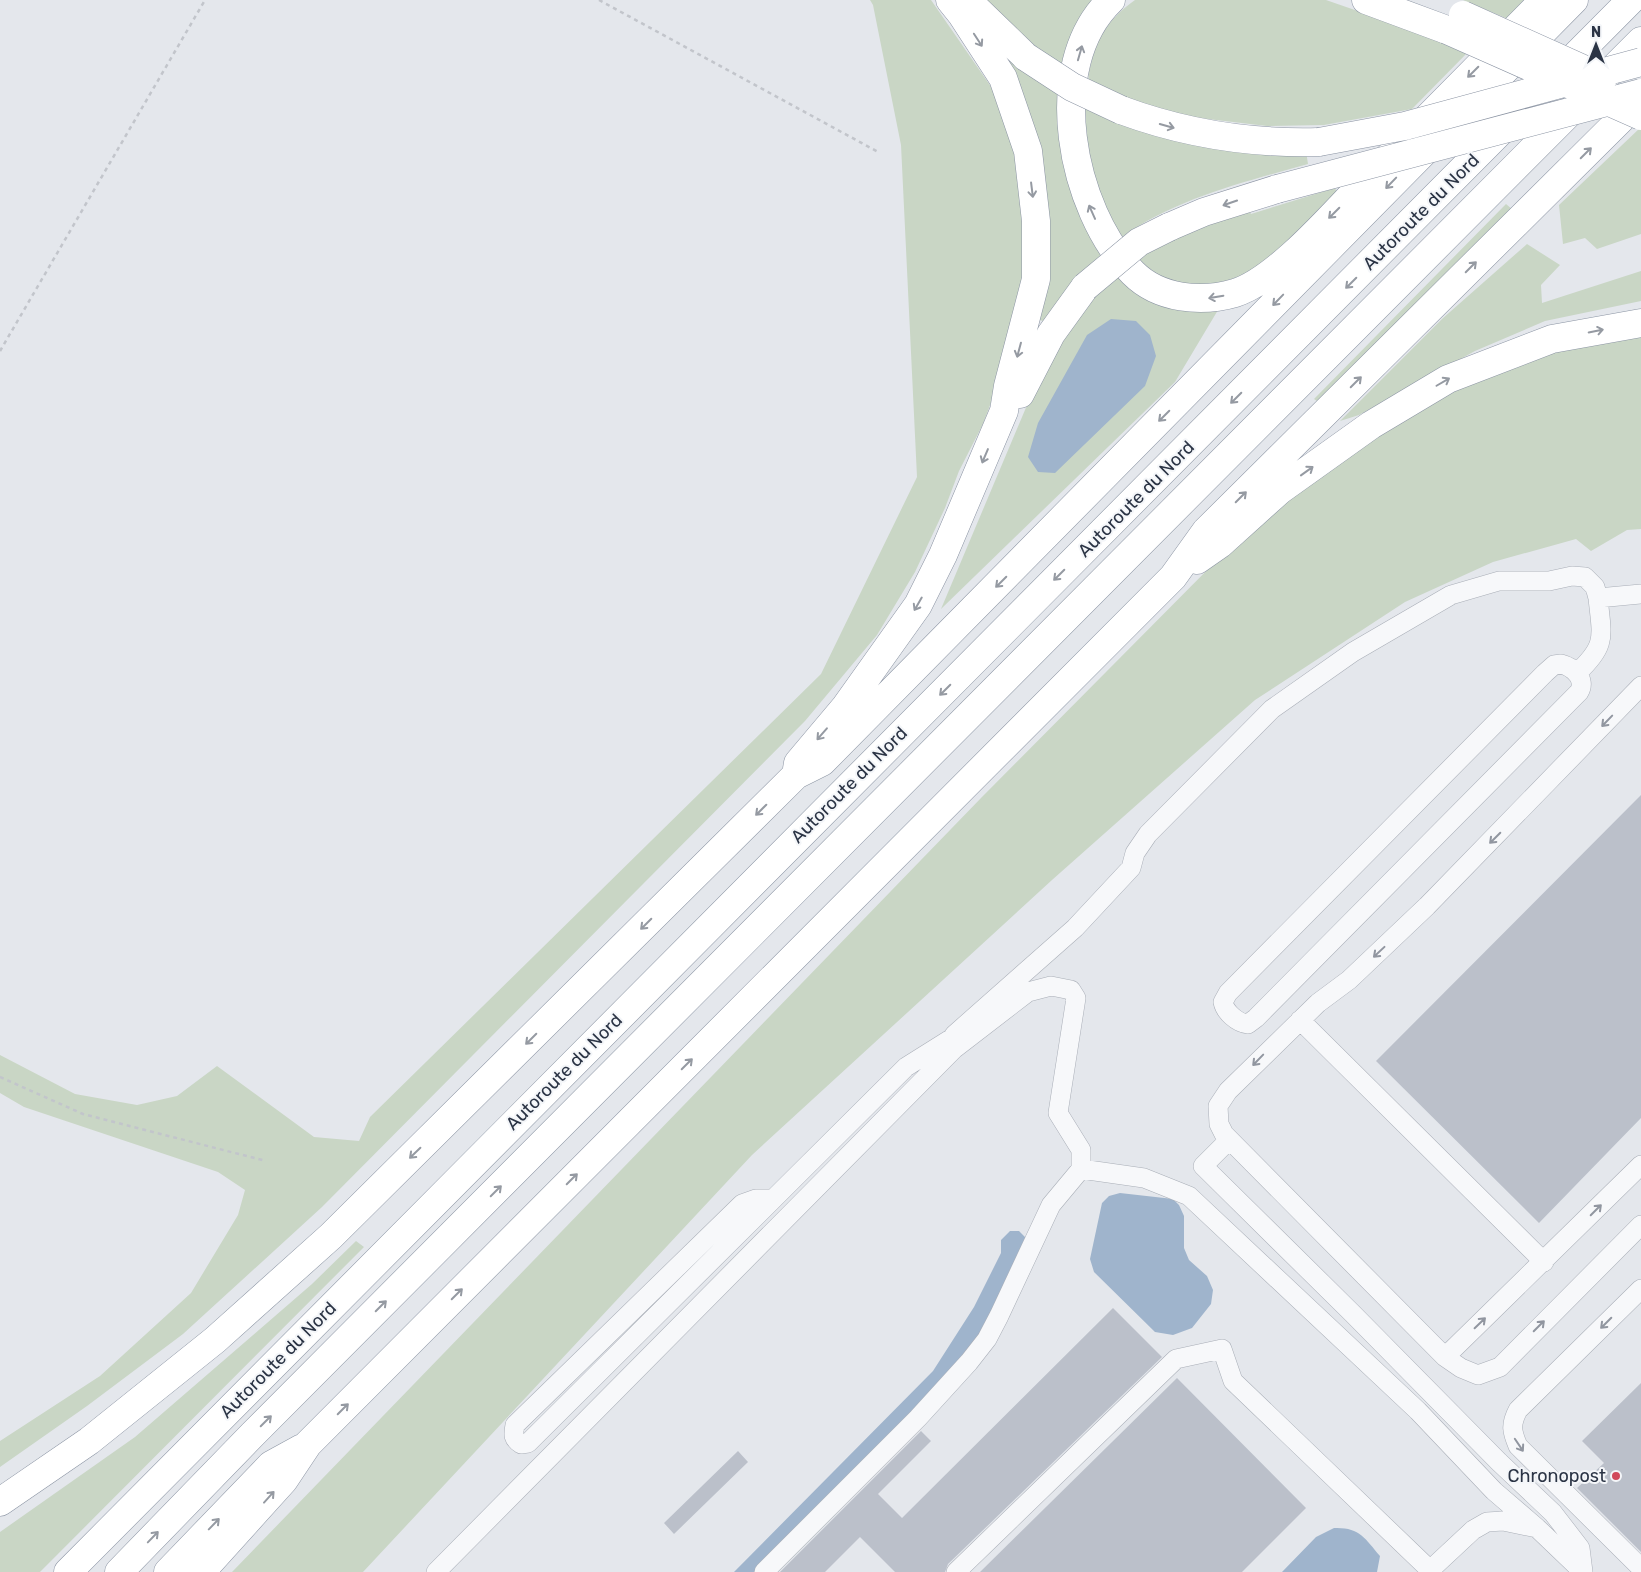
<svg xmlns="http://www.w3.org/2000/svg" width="1641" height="1572" viewBox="0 0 1641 1572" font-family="Rubik,sans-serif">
	<rect width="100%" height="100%" fill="#e4e7ec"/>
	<path fill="#c9d6c5" d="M870 0H931L994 91 1023 177 1025 282 1011 349 983 424 959 471 945 508 915 572 877 635 805 721 322 1207 183 1334 87 1406 0 1467V1441L100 1376 191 1293 238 1215 245 1190 218 1172 24 1107 0 1093V1055L75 1094 137 1105 177 1096 217 1066 314 1137 359 1141 370 1117 821 674 917 477 901 145 873 5Z
		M977 0H1098L1066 70 1033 50Z
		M1135 0H1326L1470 50 1412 109 1324 125 1267 126 1157 113 1090 83C1087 77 1089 71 1091 64 1097 36 1111 17 1135 0Z
		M1463 0H1527L1508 19Z
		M991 38 1064 94 1104 254 1081 273 1043 321 1036 319 1042 281Z
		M1085 105 1306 151 1308 164C1245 182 1177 198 1122 237 1095 194 1086 156 1085 105Z
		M1641 127V234L1597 249 1585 238 1563 244 1559 205Z
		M1335 188 1337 193C1289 241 1240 307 1162 277 1153 273 1144 265 1136 260L1146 250 1247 207 1251 214Z
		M1506 204 1513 210 1320 403 1314 399Z
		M1527 244 1560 265 1541 285 1542 303 1641 271V301L1545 321 1475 351 1359 415 1340 421 1442 319Z
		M1121 272 1221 305 1175 382 941 609 1044 365 1091 297Z
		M1641 325V529L1627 530 1591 551 1576 539 1493 562 1405 602 1255 700 1052 880 752 1155 363 1572H232L981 798 1227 550 1309 476 1410 413 1467 384 1579 341Z
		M356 1241 364 1247 40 1572H0V1532L135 1437 312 1284Z"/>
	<path fill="#9fb4cc" d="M1111 319 1136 321 1150 335 1156 356 1145 386 1055 473 1038 472 1028 457 1038 423 1087 335Z
		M1120 1193 1173 1199 1179 1205 1184 1216V1248L1189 1260 1207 1276 1213 1290 1211 1304 1192 1328 1173 1335 1155 1332 1094 1272 1090 1259 1102 1203 1109 1196Z
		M1010 1231H1019L1029 1241 996 1310 958 1367 754 1572H734L933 1371 974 1307 1001 1253V1240Z
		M1334 1528C1359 1527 1365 1538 1380 1556L1377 1572H1282L1316 1537Z"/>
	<path fill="#bbc0ca" d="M1641 795V1118L1539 1223 1376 1061Z
		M1113 1308 1162 1357 948 1564 945 1572H895L860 1537 825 1572H780L921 1431 931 1441 878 1494 902 1518Z
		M1177 1378 1306 1508 1242 1572H980Z
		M1641 1383V1552L1577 1488 1604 1463 1582 1441Z
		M738 1451 748 1462 674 1534 664 1523Z"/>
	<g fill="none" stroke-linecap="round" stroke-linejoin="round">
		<g stroke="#a9aeb7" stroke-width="20">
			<path id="minor" d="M1561 664C1573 667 1587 679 1579 692L1256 1018 1248 1024C1237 1023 1225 1012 1223 1002L1228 993 1545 673 1554 665Z
				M1577 673C1607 645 1602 637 1598 598L1641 594
				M1641 686 1427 906 1349 980 1318 1003 1228 1091 1218 1106 1219 1124 1224 1134 1445 1357 1461 1368 1478 1375 1500 1367 1641 1225
				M1300 1020 1544 1262
				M954 1035 1075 928 1131 868 1135 853 1148 834 1272 709 1353 652 1451 595 1499 581H1549L1572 576 1585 577 1595 587 1598 598
				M1229 1140 1203 1166 1353 1314 1499 1462 1553 1513 1580 1548 1583 1572
				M773 1199H756L742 1204 515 1425C513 1435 513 1439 521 1444L528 1443 906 1067 949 1040
				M1641 1289 1518 1410C1510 1425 1512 1432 1518 1446L1641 1568
				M1445 1357 1641 1165
				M436 1572 954 1049 1028 992 1051 986 1071 990 1076 998 1058 1113 1081 1150V1169L1144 1178 1189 1196 1418 1411 1494 1491 1537 1528
				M764 1572 918 1418 969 1362 987 1339 999 1316 1051 1205 1081 1169
				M956 1572 1176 1359 1222 1349 1233 1381 1430 1570
				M1428 1572 1473 1530 1487 1522 1503 1521 1537 1528 1582 1571"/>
		</g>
		<g stroke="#8b94a3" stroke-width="29">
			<path id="highway" d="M967 0 1026 57
				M1111 0C1042 66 1071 210 1133 273 1159 299 1201 303 1235 293 1277 280 1335 212 1367 179 1426 120 1485 60 1544 0
				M1366 0 1447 30
				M1606 76 1641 41
				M1121 110C1186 134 1249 144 1319 142
				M1169 227 1204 212 1277 189
				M1020 394 1051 334 1085 287
				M1197 560 1220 544 1280 490 1371 425 1448 379 1552 339 1641 323
				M797 769 798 763 846 706 918 605 943 555 1004 411 1008 386 1036 279V221L1028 151 1003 78 962 15 950 0
				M0 1502 89 1441 215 1340 331 1236 796 775 822 762 1574 0
				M68 1572 1631 0
				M119 1572 253 1434 1577 105
				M168 1572 271 1465 302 1448
				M201 1572 284 1480 308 1444 1173 577 1206 531 1641 99"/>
		</g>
		<path stroke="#c2c5cb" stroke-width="2.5" stroke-dasharray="4 4" stroke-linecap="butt" d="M599 0 880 153
			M0 351 205 0
			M0 1077 83 1114 266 1161"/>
		<use href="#minor" stroke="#f7f8fa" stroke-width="19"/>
		<use href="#highway" stroke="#fff" stroke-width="28"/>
		<g stroke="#8b94a3" stroke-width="29" stroke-linecap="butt">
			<path id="highway-bridge" d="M1463 15 1603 78
				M1447 30 1641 116
				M1026 57 1072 87 1121 110
				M1319 142 1405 126 1641 62
				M1277 189 1641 93
				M1085 287 1139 242 1169 227"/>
		</g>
		<use href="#highway-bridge" stroke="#fff" stroke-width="28"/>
	</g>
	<defs><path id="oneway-shaft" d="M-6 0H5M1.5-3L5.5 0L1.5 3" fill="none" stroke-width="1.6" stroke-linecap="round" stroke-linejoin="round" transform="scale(1.25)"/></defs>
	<g stroke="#959aa2">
		<use href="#oneway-shaft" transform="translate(978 40) rotate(57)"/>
		<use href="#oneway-shaft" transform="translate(1080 53) rotate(-74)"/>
		<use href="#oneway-shaft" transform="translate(1473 72) rotate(135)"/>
		<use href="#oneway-shaft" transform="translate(1167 126) rotate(16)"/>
		<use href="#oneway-shaft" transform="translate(1586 153) rotate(-45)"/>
		<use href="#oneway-shaft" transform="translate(1391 183) rotate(134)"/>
		<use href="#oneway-shaft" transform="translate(1032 190) rotate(83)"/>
		<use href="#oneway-shaft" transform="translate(1230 203) rotate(161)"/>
		<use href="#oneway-shaft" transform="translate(1092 212) rotate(-114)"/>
		<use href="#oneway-shaft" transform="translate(1334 213) rotate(135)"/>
		<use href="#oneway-shaft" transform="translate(1471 267) rotate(-45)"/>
		<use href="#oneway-shaft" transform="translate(1351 283) rotate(135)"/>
		<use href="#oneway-shaft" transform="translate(1216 297) rotate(170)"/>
		<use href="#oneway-shaft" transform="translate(1278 300) rotate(134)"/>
		<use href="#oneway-shaft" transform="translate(1596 331) rotate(-11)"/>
		<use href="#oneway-shaft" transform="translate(1019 350) rotate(105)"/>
		<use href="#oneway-shaft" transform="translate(1356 382) rotate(-45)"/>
		<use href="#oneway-shaft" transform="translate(1443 382) rotate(-30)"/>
		<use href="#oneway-shaft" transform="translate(1236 398) rotate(135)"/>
		<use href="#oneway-shaft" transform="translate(1164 416) rotate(135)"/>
		<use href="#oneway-shaft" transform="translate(985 456) rotate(113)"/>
		<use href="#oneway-shaft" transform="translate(1307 471) rotate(-36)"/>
		<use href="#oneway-shaft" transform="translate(1241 497) rotate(-45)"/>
		<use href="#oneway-shaft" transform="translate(1059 575) rotate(135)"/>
		<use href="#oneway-shaft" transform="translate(1001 582) rotate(135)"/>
		<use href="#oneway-shaft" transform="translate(918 604) rotate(120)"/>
		<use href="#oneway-shaft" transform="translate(945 690) rotate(135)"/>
		<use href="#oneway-shaft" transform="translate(822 734) rotate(131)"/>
		<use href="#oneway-shaft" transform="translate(761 810) rotate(135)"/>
		<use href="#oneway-shaft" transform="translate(646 924) rotate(135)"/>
		<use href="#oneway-shaft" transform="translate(531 1039) rotate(135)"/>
		<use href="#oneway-shaft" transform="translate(687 1064) rotate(-45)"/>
		<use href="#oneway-shaft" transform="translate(415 1153) rotate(136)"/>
		<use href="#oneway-shaft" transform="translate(572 1179) rotate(-45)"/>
		<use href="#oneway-shaft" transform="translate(496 1191) rotate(-45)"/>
		<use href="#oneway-shaft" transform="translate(457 1294) rotate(-45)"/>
		<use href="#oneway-shaft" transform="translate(381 1306) rotate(-45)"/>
		<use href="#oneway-shaft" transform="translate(343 1409) rotate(-45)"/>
		<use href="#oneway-shaft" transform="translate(266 1421) rotate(-45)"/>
		<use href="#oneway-shaft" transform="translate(269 1497) rotate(-48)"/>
		<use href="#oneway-shaft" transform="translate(214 1524) rotate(-46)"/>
		<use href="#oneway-shaft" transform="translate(153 1537) rotate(-46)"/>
	</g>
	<g stroke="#9196a0">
		<use href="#oneway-shaft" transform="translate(1607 721) rotate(134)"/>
		<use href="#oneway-shaft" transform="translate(1495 838) rotate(135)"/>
		<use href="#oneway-shaft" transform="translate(1379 952) rotate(137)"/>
		<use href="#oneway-shaft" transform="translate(1258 1060) rotate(134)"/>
		<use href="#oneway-shaft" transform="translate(1596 1210) rotate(-45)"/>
		<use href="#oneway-shaft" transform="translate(1480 1323) rotate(-44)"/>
		<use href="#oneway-shaft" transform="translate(1606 1323) rotate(135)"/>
		<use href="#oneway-shaft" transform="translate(1539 1326) rotate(-45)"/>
		<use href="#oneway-shaft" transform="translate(1519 1445) rotate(56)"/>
	</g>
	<circle fill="#d1495b" stroke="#f4f6f9" stroke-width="2" cx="1616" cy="1476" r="5"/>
	<g text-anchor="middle" stroke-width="4" stroke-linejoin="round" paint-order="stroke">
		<g font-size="18" fill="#2b3445" stroke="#f4f6f9">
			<text transform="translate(1421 212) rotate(-45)" y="6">Autoroute du Nord</text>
			<text transform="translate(1136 499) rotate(-45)" y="6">Autoroute du Nord</text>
			<text transform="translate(849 785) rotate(-45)" y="6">Autoroute du Nord</text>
			<text transform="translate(564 1072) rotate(-45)" y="6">Autoroute du Nord</text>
			<text transform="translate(278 1360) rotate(-45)" y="6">Autoroute du Nord</text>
		</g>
		<g font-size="18" fill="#2b3445" stroke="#f4f6f9" text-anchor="end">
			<text x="1606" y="1482">Chronopost</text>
		</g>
	</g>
	<g transform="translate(1596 45)" stroke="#f4f6f9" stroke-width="4" paint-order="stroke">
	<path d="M0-4L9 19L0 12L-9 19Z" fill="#2b3445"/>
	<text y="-8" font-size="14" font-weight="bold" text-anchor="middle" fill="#2b3445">N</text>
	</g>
</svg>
